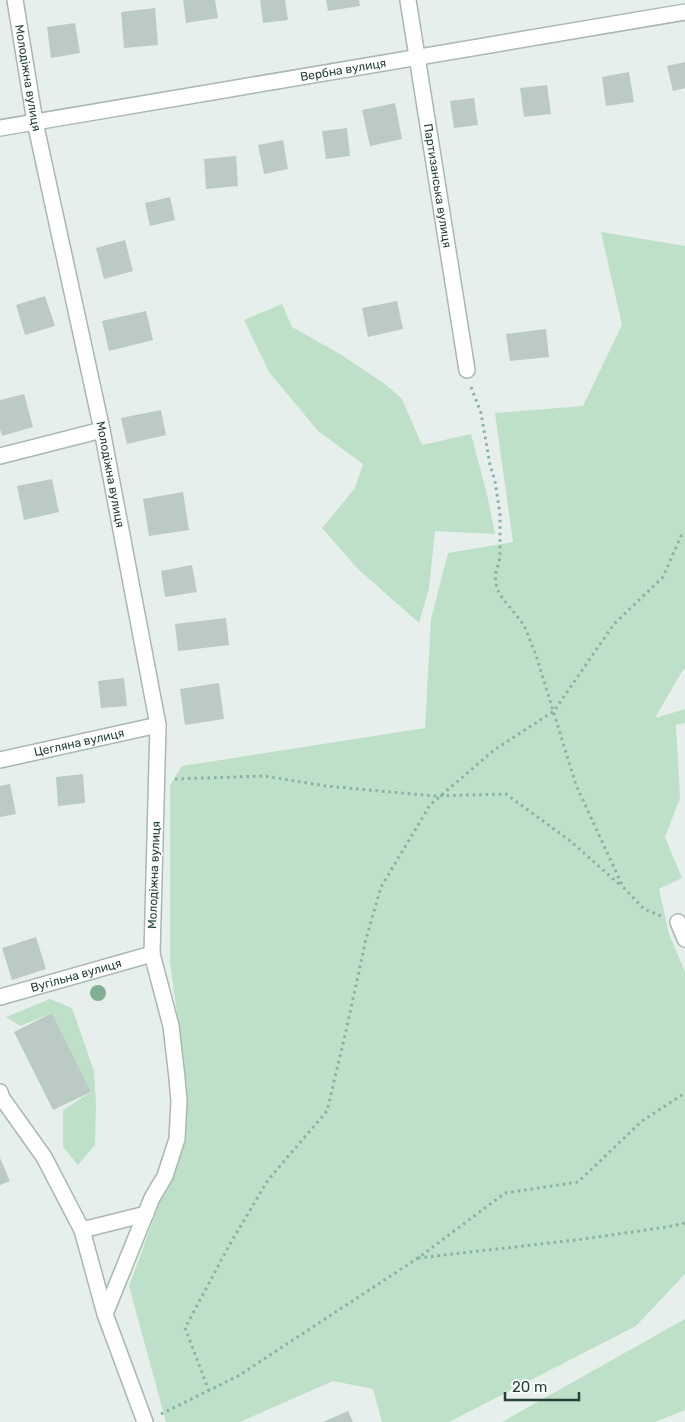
<svg xmlns="http://www.w3.org/2000/svg" width="685" height="1422" viewBox="0 0 685 1422" font-family="Rubik,sans-serif">
	<rect width="100%" height="100%" fill="#e6efeb"/>
	<path fill="#bfe0c8" d="M601 232 685 246V669L683 670 655 718 685 709V723L676 725 680 798 665 837 682 878 659 889 669 934 685 972V1274L636 1326 449 1422H382L373 1389 333 1381 240 1422H166L129 1286 185 1134 187 1087 170 962V785L182 766 425 728 431 619 448 553 513 542 495 413 583 406 622 325Z
		M282 304 292 327 340 354 385 384 402 399 422 445 471 434 487 494 495 534 435 531 429 588 419 623 358 569 322 528 355 488 363 464 318 431 269 372 244 320Z
		M50 999 72 1008 94 1071 96 1103 95 1145 78 1165 63 1147V1110L91 1092 52 1013 20 1026 6 1017Z
		M685 1319V1410L655 1422H502Z"/>
	<path fill="#bbcac4" d="M183 0H215L218 18 186 23Z
		M260 0H285L288 20 263 23Z
		M326 0H359L360 6 328 11Z
		M155 8 158 45 124 48 121 12Z
		M75 23 80 53 51 58 47 27Z
		M685 62V88L673 91 667 66Z
		M629 72 634 102 606 106 602 77Z
		M547 85 551 114 524 117 520 88Z
		M474 98 478 125 454 128 450 101Z
		M395 103 402 139 370 146 362 110Z
		M347 128 350 156 326 159 322 131Z
		M283 140 288 169 264 174 258 145Z
		M236 156 238 186 206 189 204 159Z
		M170 197 175 220 150 226 145 203Z
		M125 240 133 271 104 279 96 248Z
		M45 296 55 326 25 335 16 305Z
		M397 301 403 329 368 337 362 308Z
		M146 311 153 340 109 351 102 321Z
		M546 329 549 357 510 361 506 334Z
		M24 394 33 427 2 436 0 429V400Z
		M161 410 166 435 127 444 121 418Z
		M52 479 59 512 24 520 17 486Z
		M183 492 189 530 149 536 143 499Z
		M192 565 197 592 165 597 161 571Z
		M226 618 229 645 178 651 175 624Z
		M124 678 127 706 101 708 98 681Z
		M219 683 224 719 185 725 180 689Z
		M83 774 85 803 58 806 56 777Z
		M10 784 16 814 0 817V786Z
		M36 937 46 969 12 980 2 948Z
		M52 1013 91 1092 53 1110 14 1032Z
		M0 1158 10 1181 0 1185Z
		M348 1411 353 1422H323Z"/>
	<g fill="none" stroke-linecap="round" stroke-linejoin="round">
		<g stroke="#a8b8b2" stroke-width="18">
			<g id="minor">
				<path id="s1" d="M15 0 35 122 102 430 158 725 152 954 171 1026 177 1078 179 1101 177 1139 165 1176 152 1198 105 1314 145 1422"/>
				<path id="s2" d="M408 0 467 370"/>
				<path id="s3" d="M0 128 685 12"/>
				<path d="M0 456 102 430"/>
				<path id="s4" d="M0 760 158 725"/>
				<path d="M678 922 685 939"/>
				<path id="s5" d="M0 997 152 954"/>
				<path d="M0 1092 2 1098 44 1157 82 1230 105 1314"/>
				<path d="M82 1230 146 1214"/>
			</g>
		</g>
		<path stroke="#86b3a5" stroke-width="3" stroke-dasharray="2.5 4" stroke-linecap="butt" d="M471 387 481 413 490 465 495 481 500 514V558L495 576 497 589 503 599 513 611 524 625 536 655 576 785 623 887 644 909 661 916
			M175 779 264 776 326 786 434 796 506 794 569 840 620 885
			M418 1258 576 1240 667 1227 685 1223
			M209 1391 185 1328 230 1244 268 1180 327 1111 346 1031 366 939 381 887 430 805 494 750 554 711 614 624 663 577 681 536 685 534
			M161 1414 238 1376 418 1258 505 1193 578 1182 642 1121 685 1093"/>
		<use href="#minor" stroke="#fff" stroke-width="15"/>
	</g>
	<circle fill="#80af93" cx="98" cy="993" r="8"/>
	<g text-anchor="middle" stroke-width="4" stroke-linejoin="round" paint-order="stroke">
		<g font-size="12" fill="#24423a" stroke="#f7fbf9">
			<text dy="4" stroke="none"><textPath href="#s3" startOffset="348">Вербна вулиця</textPath></text>
			<text dy="4" stroke="none"><textPath href="#s1" startOffset="79">Молодіжна вулиця</textPath></text>
			<text dy="4" stroke="none"><textPath href="#s2" startOffset="188">Партизанська вулиця</textPath></text>
			<text dy="4" stroke="none"><textPath href="#s1" startOffset="484">Молодіжна вулиця</textPath></text>
			<text dy="4" stroke="none"><textPath href="#s4" startOffset="81">Цегляна вулиця</textPath></text>
			<text transform="translate(154 875) rotate(-88)" y="4">Молодіжна вулиця</text>
			<text dy="4" stroke="none"><textPath href="#s5" startOffset="79">Вугільна вулиця</textPath></text>
		</g>
	</g>
	<path d="M505 1392v8h74v-8" fill="none" stroke="#24423a" stroke-width="2.5"/>
	<text x="512" y="1392" font-size="15" fill="#24423a" stroke="#f7fbf9" stroke-width="4" paint-order="stroke">20 m</text>
</svg>
